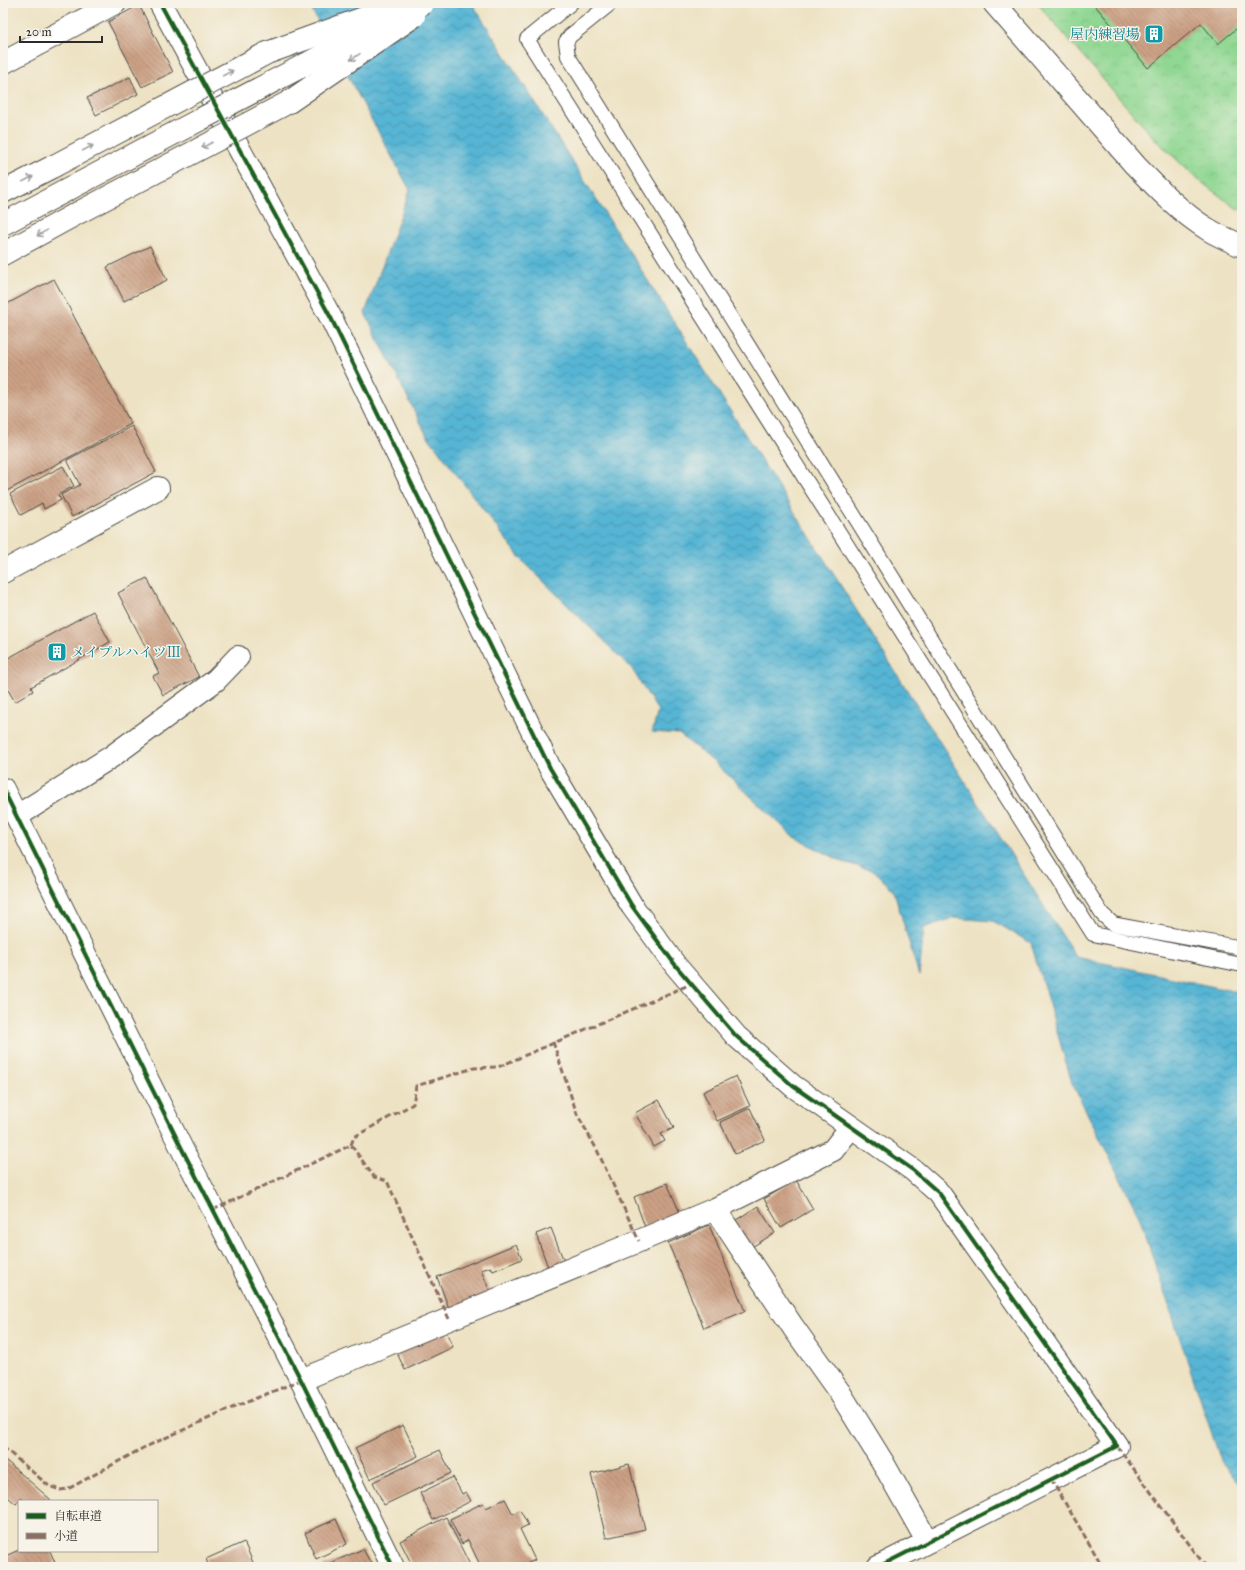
<svg xmlns="http://www.w3.org/2000/svg" width="1245" height="1570" viewBox="0 0 1245 1570" font-family="'IM FELL Great Primer','Noto Serif JP',serif">
	<defs>
		<pattern id="park-crowns" width="20" height="18" patternUnits="userSpaceOnUse"><rect width="20" height="18" fill="#8fd792"/><path d="M2 6a3 3 0 1 1 6 0M12 15a3 3 0 1 1 6 0" fill="none" stroke="#7cb97e"/></pattern>
		<pattern id="water-waves" width="16" height="10" patternUnits="userSpaceOnUse"><rect width="16" height="10" fill="#56b5d4"/><path d="M0 5q4-4 8 0t8 0" fill="none" stroke="#4793ac"/></pattern>
		<pattern id="building-back-hatch" width="6" height="6" patternUnits="userSpaceOnUse"><rect width="6" height="6" fill="#cca185"/><path d="M-1 5l2 2M0 0l6 6M5-1l2 2" fill="none" stroke="#a6836d"/></pattern>
	</defs>
	<rect width="100%" height="100%" fill="#f7f3e8"/>
	<filter id="ink" filterUnits="userSpaceOnUse"><feTurbulence type="fractalNoise" baseFrequency=".025" numOctaves="2"/><feDisplacementMap in="SourceGraphic" scale="8" xChannelSelector="R" yChannelSelector="G"/><feConvolveMatrix kernelMatrix="1 2 1 2 8 2 1 2 1" color-interpolation-filters="sRGB"/></filter>
	<filter id="wash" filterUnits="userSpaceOnUse"><feTurbulence type="fractalNoise" baseFrequency=".012" numOctaves="4" result="noise"/><feDisplacementMap in="SourceGraphic" scale="16" xChannelSelector="R" yChannelSelector="G"/><feGaussianBlur stdDeviation="0.9" result="paint"/><feColorMatrix in="noise" values="0 0 0 0 0 0 0 0 0 0 0 0 0 0 0 0 0 1.4 0 .05"/><feComposite in="paint" operator="in"/></filter>
	<g filter="url(#wash)">
		<rect width="100%" height="100%" fill="#ede2c3"/>
		<path fill="url(#park-crowns)" stroke="#5d815e" d="M1037 3H1242V210L1236 208 1197 179 1152 136Z"/>
		<path fill="url(#water-waves)" stroke="#407080" d="M308 3H472L1076 957 1242 993V1487L1221 1461 1139 1216 1072 1083 1031 943 993 921 953 918 924 928 919 976 894 891 874 871 843 862 794 837 713 761 679 734 652 732 658 711 632 669 520 558 426 434 365 313 410 190Z"/>
		<g id="blocks">
			<path fill="url(#building-back-hatch)" d="M1093 3H1242V24L1218 44 1201 23 1148 68Z
				M139 5 173 72 142 87 108 22Z
				M130 77 138 94 96 115 87 98Z
				M150 246 167 280 124 301 107 267Z
				M54 279 131 424 3 493V306Z
				M132 426 156 472 72 517 61 495 80 485 67 460Z
				M63 466 74 486 58 495 61 500 44 509 42 503 21 515 10 494Z
				M147 578 199 677 163 695 153 676 159 673 118 593Z
				M93 611 110 642 31 687 33 691 15 702 3 681V661Z
				M736 1076 750 1106 717 1121 703 1092Z
				M659 1100 674 1128 661 1134 665 1141 654 1147 635 1113Z
				M750 1108 765 1140 735 1154 720 1122Z
				M796 1180 813 1209 781 1228 764 1199Z
				M667 1183 680 1213 645 1227 634 1197Z
				M758 1206 775 1233 750 1248 733 1222Z
				M709 1225 745 1311 704 1328 668 1243Z
				M551 1228 565 1264 549 1270 536 1234Z
				M516 1244 522 1259 493 1271 491 1267 481 1270 491 1294 450 1311 437 1277Z
				M445 1329 453 1347 405 1370 396 1351Z
				M403 1425 418 1456 370 1479 355 1448Z
				M440 1450 451 1473 384 1505 373 1482Z
				M3 1458 50 1499V1501H22V1497L16 1504 3 1493Z
				M629 1464 645 1529 606 1538 591 1474Z
				M453 1477 462 1494 466 1492 471 1501 433 1520 420 1493Z
				M505 1499 513 1514 520 1510 528 1525 520 1529 535 1560 520 1567H481L468 1540 462 1544 450 1519 483 1503 486 1508Z
				M446 1517 471 1567H413L400 1541Z
				M336 1519 347 1544 316 1559 305 1533Z
				M244 1542 255 1567H209L206 1559Z
				M363 1549 373 1567H321Z
				M19 1550V1551H50L56 1565 51 1567H3V1557Z"/>
		</g>
	</g>
	<g filter="url(#ink)">
		<use href="#blocks" fill-opacity="0" stroke="#484642" stroke-width="1"/>
		<g fill="none" stroke-linecap="round" stroke-linejoin="round">
			<g stroke="#484642" stroke-width="16">
				<path id="service" d="M571 3 527 39 1093 934 1242 965
					M611 3 570 36 566 42 568 56 1102 914 1113 924 1118 925 1242 948"/>
			</g>
			<g stroke="#484642" stroke-width="24">
				<path id="minor" d="M160 3 331 318 550 768 632 906 676 966 736 1036 793 1086 913 1170 939 1193 1117 1446 878 1567
					M3 63 115 3
					M3 192 54 166
					M3 254 76 214
					M3 572 158 488
					M17 816 111 757 216 680 238 657
					M715 1209 833 1150 851 1127
					M301 1380 639 1241 715 1209 793 1327 840 1393 882 1461 927 1541"/>
			</g>
			<g stroke="#484642" stroke-width="24">
				<path id="tertiary" d="M994 3 1135 165C1157 188 1181 213 1209 230 1219 236 1231 241 1242 246
					M3 224 201 119
					M3 789 183 1151 301 1380 393 1567"/>
			</g>
			<use href="#service" stroke="#fff" stroke-width="14"/>
			<use href="#minor" stroke="#fff" stroke-width="22"/>
			<use href="#tertiary" stroke="#fff" stroke-width="22"/>
			<g stroke="#484642" stroke-width="24" stroke-linecap="butt">
				<path id="minor-bridge" d="M54 166 267 53 405 3
					M76 214 289 102 414 16"/>
			</g>
			<g stroke="#484642" stroke-width="24" stroke-linecap="butt">
				<path id="tertiary-bridge" d="M201 119 423 3"/>
			</g>
			<use href="#minor-bridge" stroke="#fff" stroke-width="22"/>
			<use href="#tertiary-bridge" stroke="#fff" stroke-width="22"/>
			<path stroke="#8d6e63" stroke-width="3" stroke-dasharray="6 3" stroke-linecap="butt" d="M553 1042 577 1114 597 1150 639 1241
				M351 1145 354 1137 413 1104 416 1086 474 1068 498 1067 691 984
				M213 1210 351 1145 374 1177 387 1181 449 1319
				M1117 1446 1206 1567
				M3 1447 49 1486 60 1490 68 1489 143 1448 232 1408 301 1380
				M1051 1479 1103 1567"/>
			<g stroke="#f7f3e8" stroke-width="6">
				<path id="cycleway" d="M160 3 331 318 550 768 632 906 676 966 736 1036 793 1086 913 1170 939 1193 1117 1446 878 1567
					M3 789 183 1151 301 1380 393 1567"/>
			</g>
			<use href="#cycleway" stroke="#1b5e20" stroke-width="4"/>
		</g>
		<defs><path id="oneway-shaft" d="M-6 0H5M1.5-3L5.5 0L1.5 3" fill="none" stroke-width="1.6" stroke-linecap="round" stroke-linejoin="round"/></defs>
		<g stroke="#a0a0a0">
			<use href="#oneway-shaft" transform="translate(355 57) rotate(146)"/>
			<use href="#oneway-shaft" transform="translate(228 73) rotate(-28)"/>
			<use href="#oneway-shaft" transform="translate(207 145) rotate(152)"/>
			<use href="#oneway-shaft" transform="translate(88 148) rotate(-28)"/>
			<use href="#oneway-shaft" transform="translate(28 179) rotate(-27)"/>
			<use href="#oneway-shaft" transform="translate(42 233) rotate(151)"/>
		</g>
	</g>
	<defs>
		<g id="building-square" transform="scale(1)"><rect x="-9" y="-9" width="18" height="18" rx="4" fill="#0f9aa8" stroke="#f7f3e8"/><path d="M-4-6H4V6H1V3H-1V6H-4ZM-2.5-4.3h1.7v1.8h-1.7ZM.8-4.3h1.7v1.8H.8ZM-2.5-1h1.7V.8h-1.7ZM.8-1h1.7V.8H.8Z" fill="#fff"/></g>
	</defs>
	<g fill-rule="evenodd">
		<use href="#building-square" x="1154" y="34"/>
		<use href="#building-square" x="57" y="652"/>
	</g>
	<g text-anchor="middle" stroke-width="3" stroke-linejoin="round" paint-order="stroke">
		<g font-size="14" fill="#0d838f" stroke="#f7f3e8" text-anchor="end">
			<text x="1140" y="39">屋内練習場</text>
			<text x="71" y="657" text-anchor="start">メイプルハイツⅢ</text>
		</g>
	</g>
	<rect width="1245" height="1570" fill="none" stroke="#f7f3e8" stroke-width="16"/>
	<rect x="18" y="1500" width="140" height="52" fill="#f7f3e8" stroke="#a5a39c"/>
	<rect x="26" y="1513" width="20" height="6" fill="#1b5e20" stroke="#a5a39c"/>
	<text x="54" y="1520" font-size="12" fill="#2b2b2b">自転車道</text>
	<rect x="26" y="1533" width="20" height="6" fill="#8d6e63" stroke="#a5a39c"/>
	<text x="54" y="1540" font-size="12" fill="#2b2b2b">小道</text>
	<path d="M20 36v6h82v-6" fill="none" stroke="#2b2b2b" stroke-width="2"/>
	<text x="26" y="36" font-size="12" fill="#2b2b2b" stroke="#f7f3e8" stroke-width="3" paint-order="stroke">20 m</text>
</svg>
